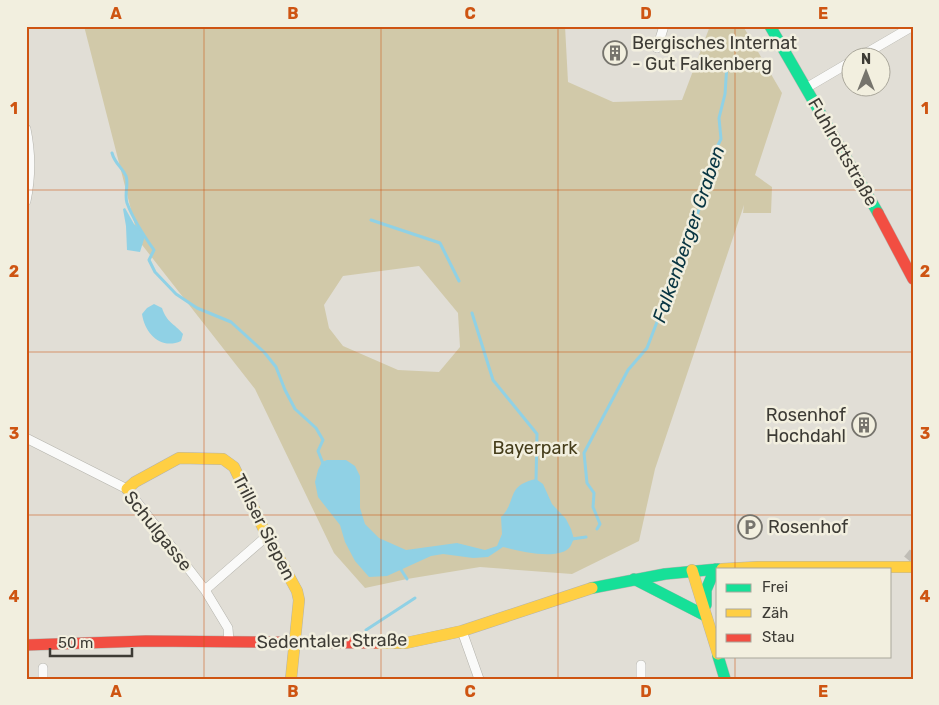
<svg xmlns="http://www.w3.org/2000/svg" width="939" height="705" viewBox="0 0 939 705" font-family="Rubik,sans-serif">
	<rect width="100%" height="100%" fill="#e1ded6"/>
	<path fill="#d1c9a9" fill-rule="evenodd" d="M84 26H565L568 82 613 102 682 100 710 26H743L782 93 755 175 772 187 771 213H743L744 205 655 469 639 541 572 574 480 567 407 579 365 588 334 553 255 389 139 241ZM419 266 458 313 460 347 439 372 398 370 343 346 329 328 324 305 343 276Z"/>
	<path fill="#90d1e5" d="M125 208 134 224 144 233 145 236 140 252 127 250 126 226 123 209Z
		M154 304 162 308C167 323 174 323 183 334L181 341C161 350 145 334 142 314L147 308Z
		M327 460H346L355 466 360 476V508L365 524 379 538 406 550 457 543 485 550 497 546 502 534 501 517C518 500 505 486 536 479L543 484 552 504 566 519 571 529 574 539C572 542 571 547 568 549 555 560 518 551 503 547L488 557 473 558 443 554 431 556 387 576 369 577 355 561 345 542 340 525 318 497 315 482 318 470 322 462Z"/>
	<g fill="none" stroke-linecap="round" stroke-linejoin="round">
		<path stroke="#90d1e5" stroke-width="3" d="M112 153C115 164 122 167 126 176 129 184 124 194 127 203 133 219 144 236 154 250L149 260 155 272 176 294 197 308 231 322 264 352 276 367 285 390 295 409 316 428 323 440 318 451 324 466
			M371 220 440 243 459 281
			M472 313 493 380 537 434 536 481
			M597 529 600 524 593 507 594 493 587 483 584 453 628 370 647 348 687 244 712 172V157L721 139 719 118 725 94 727 64
			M572 539 586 537
			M400 568 407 579
			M366 630 415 598"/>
		<path stroke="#c0bdb6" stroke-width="9" stroke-dasharray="9 4.5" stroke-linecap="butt" d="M907 553 913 558"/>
		<g stroke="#b4b3ac" stroke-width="10">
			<path id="street" d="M657 48 664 26
				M858 58 913 26
				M806 88 852 61
				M26 129C31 153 31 177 26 201
				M26 438 127 489 205 590 228 628 229 642
				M205 590 267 536
				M462 631 479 679
				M641 665V679
				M43 668V679"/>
		</g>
		<g stroke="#b4b3ac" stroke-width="12">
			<path id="fast" d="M770 26 878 213
				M634 579 706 616
				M592 588 665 574 718 569
				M706 605V590L715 569
				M718 656 725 679"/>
		</g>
		<g stroke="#b4b3ac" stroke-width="12">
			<path id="slow" d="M127 489 135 482 179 458 223 459 234 467 267 536 297 591 299 600 291 679
				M722 569 758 567H913
				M692 570 718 654
				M377 643H406L462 631 592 588"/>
		</g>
		<g stroke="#b4b3ac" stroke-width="12">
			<path id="jam" d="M878 213 913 279
				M26 645 146 641 377 643"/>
		</g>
		<use href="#street" stroke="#fafaf9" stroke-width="9"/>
		<use href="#fast" stroke="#16e098" stroke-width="11"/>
		<use href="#slow" stroke="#ffcf43" stroke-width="11"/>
		<use href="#jam" stroke="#f24e42" stroke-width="11"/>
	</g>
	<path fill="none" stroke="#ce5412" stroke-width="1" stroke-opacity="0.55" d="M204 26V679M381 26V679M558 26V679M735 26V569M26 190H913M26 352H913M26 515H913M735 656V679"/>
	<defs>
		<g id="building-ring" transform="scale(1.25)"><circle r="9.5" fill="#f2efdf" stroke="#76746d" stroke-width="1.5"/><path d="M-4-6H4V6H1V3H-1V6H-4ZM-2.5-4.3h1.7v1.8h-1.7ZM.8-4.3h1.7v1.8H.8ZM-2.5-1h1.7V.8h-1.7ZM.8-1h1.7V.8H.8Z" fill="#76746d"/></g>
		<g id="parking-ring" transform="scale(1.25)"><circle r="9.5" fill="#f2efdf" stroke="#76746d" stroke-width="1.5"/><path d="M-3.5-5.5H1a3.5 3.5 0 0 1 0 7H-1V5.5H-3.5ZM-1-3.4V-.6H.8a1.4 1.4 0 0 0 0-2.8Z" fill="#76746d"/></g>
	</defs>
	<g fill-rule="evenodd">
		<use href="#building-ring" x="615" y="53"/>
		<use href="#building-ring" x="864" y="425"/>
		<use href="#parking-ring" x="750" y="527"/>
	</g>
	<g text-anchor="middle" stroke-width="5" stroke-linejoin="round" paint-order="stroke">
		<g font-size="18" fill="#3d3b35" stroke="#f2efdf" text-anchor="start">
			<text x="632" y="49">Bergisches Internat<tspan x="632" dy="21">- Gut Falkenberg</tspan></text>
			<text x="846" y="421" text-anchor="end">Rosenhof<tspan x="846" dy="21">Hochdahl</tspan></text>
			<text x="768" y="533">Rosenhof</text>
		</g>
		<g font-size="18" fill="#3d3b35" stroke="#f2efdf">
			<text transform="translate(843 152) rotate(60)" y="6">Fuhlrottstraße</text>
			<text transform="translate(264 527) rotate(63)" y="6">Trillser Siepen</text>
			<text transform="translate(158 531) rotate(51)" y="6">Schulgasse</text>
			<text transform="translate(332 641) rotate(-1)" y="6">Sedentaler Straße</text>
		</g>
		<g font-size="18" fill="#453d1b" stroke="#f2efdf">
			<text x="535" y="454">Bayerpark</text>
		</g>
		<g font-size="19" font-style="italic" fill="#083542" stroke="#f2efdf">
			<text transform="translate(688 234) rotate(-71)" y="7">Falkenberger Graben</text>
		</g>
	</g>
	<rect width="939" height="705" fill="none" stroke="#f2efdf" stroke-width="55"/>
	<rect x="716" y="568" width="175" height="90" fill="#f2efdf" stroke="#aaa79b"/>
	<rect x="726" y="584" width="25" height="8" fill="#16e098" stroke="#aaa79b"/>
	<text x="762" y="592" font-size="15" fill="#3d3b35">Frei</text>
	<rect x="726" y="609" width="25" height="8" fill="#ffcf43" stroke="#aaa79b"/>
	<text x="762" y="618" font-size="15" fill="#3d3b35">Zäh</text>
	<rect x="726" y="634" width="25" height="8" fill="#f24e42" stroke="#aaa79b"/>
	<text x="762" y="642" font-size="15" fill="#3d3b35">Stau</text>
	<g transform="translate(866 72)"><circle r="24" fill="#f2efdf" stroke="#aaa79b"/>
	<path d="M0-4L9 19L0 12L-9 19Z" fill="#76746d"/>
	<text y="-8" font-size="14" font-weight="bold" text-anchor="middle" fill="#3d3b35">N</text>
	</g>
	<path d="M50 648v8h82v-8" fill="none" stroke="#3d3b35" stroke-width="2.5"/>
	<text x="58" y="648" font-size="15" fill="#3d3b35" stroke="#f2efdf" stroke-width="4" paint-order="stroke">50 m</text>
	<rect x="28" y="28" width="884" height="650" fill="none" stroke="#ce5412" stroke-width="2"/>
	<g font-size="16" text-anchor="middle" font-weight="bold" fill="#ce5412">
		<text x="116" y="19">A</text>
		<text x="293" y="19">B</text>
		<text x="470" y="19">C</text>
		<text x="646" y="19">D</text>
		<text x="823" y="19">E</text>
		<text x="14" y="114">1</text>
		<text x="925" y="114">1</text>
		<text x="14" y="277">2</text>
		<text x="925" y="277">2</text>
		<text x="14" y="439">3</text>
		<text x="925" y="439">3</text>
		<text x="14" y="602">4</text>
		<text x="925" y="602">4</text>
		<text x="116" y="697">A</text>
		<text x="293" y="697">B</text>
		<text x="470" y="697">C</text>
		<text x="646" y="697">D</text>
		<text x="823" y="697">E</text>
	</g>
</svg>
